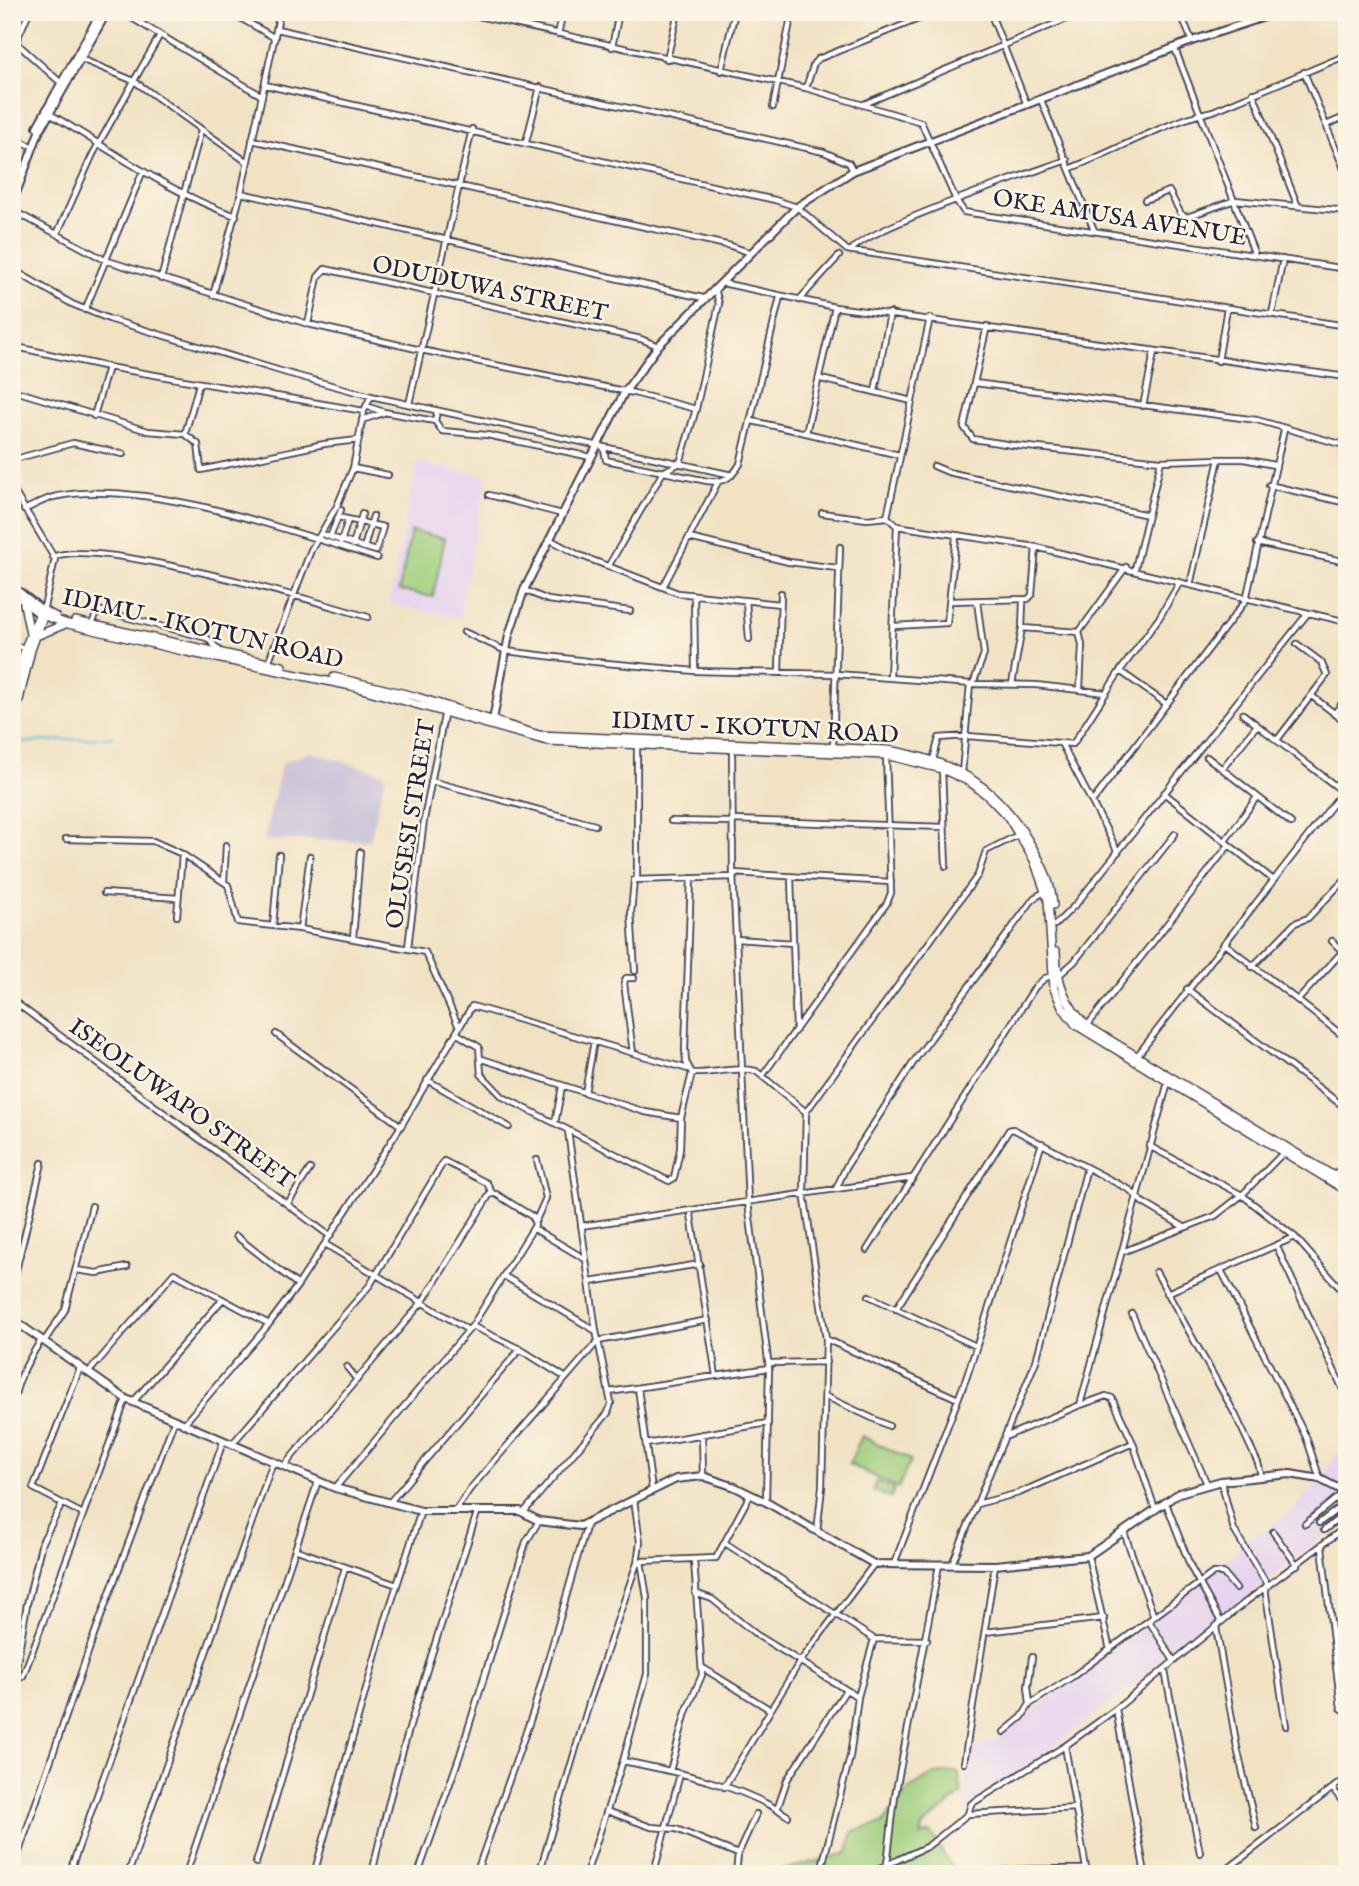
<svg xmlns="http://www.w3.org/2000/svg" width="1359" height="1886" viewBox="0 0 1359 1886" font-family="'IM FELL English',serif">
	<rect width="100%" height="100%" fill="#fcf5e5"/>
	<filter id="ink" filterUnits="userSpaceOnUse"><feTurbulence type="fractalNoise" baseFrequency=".0143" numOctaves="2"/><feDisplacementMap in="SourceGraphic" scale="14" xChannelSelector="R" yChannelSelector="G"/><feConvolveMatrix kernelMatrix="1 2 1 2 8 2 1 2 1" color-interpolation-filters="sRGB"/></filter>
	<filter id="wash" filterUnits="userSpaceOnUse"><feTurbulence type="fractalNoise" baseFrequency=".00686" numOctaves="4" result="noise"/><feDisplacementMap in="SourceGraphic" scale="28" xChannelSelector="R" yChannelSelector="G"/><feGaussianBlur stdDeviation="1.57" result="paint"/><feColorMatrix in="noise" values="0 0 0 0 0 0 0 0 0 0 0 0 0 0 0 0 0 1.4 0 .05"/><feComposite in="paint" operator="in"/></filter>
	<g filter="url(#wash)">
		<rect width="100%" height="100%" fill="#f1e2c4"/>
		<path fill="#e6d3f0" d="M417 462 487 476 459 618 389 604Z
			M1347 1443V1518L966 1815 967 1761 970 1754 1006 1733 1238 1551 1244 1540 1264 1532 1293 1510Z"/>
		<path fill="#c8c0d8" d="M311 752 386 774 370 840H264L282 763Z"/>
		<path fill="#9fce7d" stroke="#60785c" stroke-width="2" d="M411 531 445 538 433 597 399 590Z
			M862 1436 911 1460 898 1488 849 1464Z
			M876 1481 894 1488 891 1498 873 1491Z
			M958 1772 962 1793 922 1827 921 1836 931 1833 952 1868 924 1874H767L848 1853 853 1831 883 1823 908 1790 934 1774Z"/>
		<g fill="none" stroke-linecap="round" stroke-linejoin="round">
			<path stroke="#58bed6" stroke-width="2" d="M17 743 113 737"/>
		</g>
	</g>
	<g filter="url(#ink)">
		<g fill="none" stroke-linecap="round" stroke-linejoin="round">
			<g stroke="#413f50" stroke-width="8">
				<path id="street" d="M122 12 262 96
					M230 12 275 38
					M460 12 806 88 921 122 956 200 964 212 1347 269
					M990 12 1027 105
					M1180 12 1192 41
					M277 29 824 152 849 163 853 171
					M558 34 563 12
					M12 39 61 83
					M16 42 29 12
					M612 47 619 12
					M1175 49 1255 255
					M81 59 134 81 247 162
					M667 59 678 12
					M721 71 735 12
					M1304 72 1326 125 1347 116
					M135 79 160 35
					M265 85 775 200 797 207 847 250 1347 326
					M806 88 814 63 818 59 936 12
					M1253 93 1297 204
					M1041 100 1094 230
					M864 104 1083 12
					M773 107 792 12
					M50 114C110 149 169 193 236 216
					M1326 125 1347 176
					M12 136 29 145
					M252 140 731 246 751 253
					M526 142 540 87
					M1071 168C1116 151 1167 121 1213 111L1347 55
					M241 193 703 298
					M1145 200 1169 191 1181 214 1187 217 1235 200 1347 211
					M12 210 105 260 308 324 421 350 634 393 696 409
					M57 234 93 154 134 81
					M851 251C862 230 1035 171 1067 160
					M12 269 72 304 109 319 287 373 371 396 732 475
					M161 279 201 130
					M722 283 835 307 1347 377
					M213 295 241 193 280 12
					M799 300 839 256
					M835 307 806 433 899 455
					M85 310 143 171
					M1272 314 1283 259
					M308 324 318 277 325 269 641 339 658 346
					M987 326 964 427 973 439 1019 446 1161 461 1219 459 1190 585 1347 622
					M12 346 108 367 364 411
					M1218 361 1227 308
					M821 379 912 401
					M975 383 1257 420 1347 446
					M12 390 148 431 185 434 198 444 201 470 324 444 358 440
					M875 391 890 313
					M409 404 472 129
					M366 406 384 412 435 421 437 411
					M1143 406 1154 353
					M94 416 108 367
					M362 420 383 413
					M435 421 442 431 487 435 591 457
					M752 421 806 433
					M185 434 199 384
					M604 449 606 460 707 481C723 483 732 478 740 464L780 297
					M1219 459H1244L1274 465
					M12 460 73 443 123 454
					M934 466 948 472 1148 515
					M353 468 388 475
					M1269 485 1347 503
					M12 488 55 559 44 607
					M489 495 562 514
					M24 510C35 505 46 498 58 496 147 479 291 531 377 558
					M822 513 867 519 887 517
					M887 517 897 526 1036 547 1190 585
					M887 517 930 318
					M322 534 330 537 341 510
					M330 537 376 551 383 527 338 517
					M689 538 789 562 837 568
					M549 539 579 555 678 593 780 604
					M341 542 348 520
					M1257 543 1347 562
					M353 545 362 514
					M364 548 373 516
					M53 557C94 537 316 601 368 617
					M609 565 663 472 680 463 696 409 719 304 715 288
					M1135 569 1161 461
					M663 587 718 482
					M524 590 548 600 630 611
					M694 596 695 671
					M746 601 749 639
					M950 601 1028 599 1032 595 1036 547
					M92 624 98 610 207 638 222 653
					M894 626 947 623 956 537
					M1022 628 1079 632 1126 567
					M464 632 506 651 595 662 695 671 836 674 973 684 1036 685 1106 693
					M1079 632 1082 645 1080 689
					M12 645 25 648
					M268 663 311 550 337 506 353 468 364 411 371 396
					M1120 671 1165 703
					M779 673 781 593
					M890 677 897 526
					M973 684 984 654 977 601
					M1012 684 1022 628 1023 602
					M1313 697 1347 723
					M1243 714 1342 791
					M1334 714 1347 697
					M1277 740 1327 675 1321 662 1297 644
					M1062 745 1118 852
					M833 747 840 547
					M732 749 733 873 748 1202 769 1368 766 1501
					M1207 757 1291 823
					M933 760 939 738 967 736 1073 744 1120 671 1159 618 1180 582
					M1222 769 1257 725
					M942 770 946 866
					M962 773 970 684
					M431 781 595 825
					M1164 793 1272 879
					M1092 802 1246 600 1284 430
					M733 820 944 827
					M671 821 732 822
					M66 839 153 841 182 854 228 885 238 922 300 929 425 952 459 1027
					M1225 841 1257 797
					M733 873 891 882
					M791 877 796 1030
					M691 878 685 1049 686 1062 692 1073C713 1074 736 1066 756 1071L806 1112 804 1193 826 1339 822 1487 817 1532
					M637 880V746
					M224 882 226 845
					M104 893 178 898
					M177 916 182 854
					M1055 925 1077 903 1308 613
					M273 926 279 855
					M300 929 310 856
					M353 938 360 852
					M737 939 793 943
					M1332 941 1347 956
					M1224 943 1347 1039
					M408 947 424 820 445 710
					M1252 967 1295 923 1308 918 1347 877
					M635 971 631 913 634 880 734 877
					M1058 976 1074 962 1175 834
					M1187 989 1347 1109
					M12 1000 330 1236
					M1298 1000 1342 952
					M1087 1026 1229 845
					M456 1033 479 1047 481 1074 503 1097 669 1181 674 1178 680 1149 681 1118 692 1073
					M276 1034 401 1126
					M633 1053 624 983 626 978H634
					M1137 1056 1347 786
					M482 1059 645 1112 681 1118
					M763 1075 887 903 891 893 886 755
					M427 1080 509 1127
					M585 1093 594 1041
					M806 1112 978 875 986 851 1018 835
					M555 1123 562 1087
					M1149 1146 1242 1195 1295 1237 1347 1296
					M1335 1174 1347 1163
					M836 1189 847 1165 917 1057 1034 898 1046 891
					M288 1203 310 1169
					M691 1215 716 1376
					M536 1220 546 1198 537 1160
					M581 1226 912 1178
					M533 1228 585 1259
					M236 1236 298 1285
					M325 1244 468 1330
					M1277 1247 1347 1398
					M867 1250 1035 987 1045 978 1052 976
					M1122 1252 1215 1216 1242 1195 1284 1152
					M76 1270 97 1273 127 1267
					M1221 1270 1306 1437 1320 1479
					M1156 1272 1235 1414 1258 1463 1261 1475
					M504 1276 596 1331
					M590 1282 700 1264
					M12 1287 42 1163
					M1167 1293 1295 1237
					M869 1296 976 1346
					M896 1309 1009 1130 1013 1129 1130 1190 1142 1202 1184 1227
					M1132 1314 1207 1484
					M472 1326 520 1349 566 1378
					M826 1339 958 1399
					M45 1340 65 1310 92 1206
					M769 1363 826 1362
					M347 1367 357 1380
					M80 1368 33 1488 81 1513
					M88 1373 174 1273 269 1324
					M638 1388 652 1490
					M609 1392 769 1368
					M825 1396 889 1426
					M133 1402 222 1300
					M1081 1405 1106 1396 1112 1398 1133 1443 1155 1509
					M12 1410C16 1382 26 1363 42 1339
					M183 1425 269 1324 298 1285 401 1126 472 1006 688 1069
					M702 1434 703 1476
					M1005 1437 1080 1405 1168 1082
					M232 1444 370 1285 444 1161 487 1183 492 1193
					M646 1444 768 1423
					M284 1466 423 1301 490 1194H496L533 1217 535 1225 472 1326 335 1488
					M1221 1481 1234 1530 1268 1586
					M1338 1487 1347 1479
					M12 1488 14 1484
					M389 1503 520 1349
					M1166 1503 1191 1568 1221 1622
					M977 1504 1019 1493 1133 1443
					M455 1511 470 1489 598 1341 708 1320
					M524 1512 608 1413 611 1403 596 1331 568 1131
					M1319 1523 1347 1502
					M1305 1524 1344 1492
					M1324 1530 1347 1512
					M1124 1532 1154 1617
					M1273 1532 1297 1565
					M725 1543 874 1639 927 1640
					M1322 1547 1341 1708 1347 1712
					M297 1550 397 1585
					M1088 1556 1110 1650
					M641 1561 716 1558 750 1495
					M894 1564 967 1376 1042 1143
					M952 1564 1036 1361 1087 1168
					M1265 1588 1286 1726
					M695 1593 712 1599 757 1635 858 1697
					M1149 1621 1174 1661
					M1216 1627 1237 1748 1256 1828
					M985 1632 1104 1618
					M1032 1657 1028 1687 1030 1704 1072 1677 1213 1573H1223L1236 1589
					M703 1668 769 1709
					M1165 1671 1200 1853
					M15 1681 23 1676 126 1399
					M12 1692 27 1604 42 1542 62 1504
					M1116 1709 1145 1874
					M1004 1732 1022 1717 1030 1704
					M1065 1746 1087 1874
					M623 1761C678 1772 741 1785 788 1816
					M964 1763 995 1565
					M670 1771 686 1712 702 1675 694 1560
					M724 1787 799 1663 874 1564
					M1333 1789 1347 1808
					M777 1810 787 1780 846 1690
					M607 1811 651 1827 676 1829 738 1854 756 1814
					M968 1814 1076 1808
					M256 1863 345 1568
					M887 1864 895 1796 939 1565
					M1229 1868 1347 1777
					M12 1872 93 1638 174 1421
					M654 1872 680 1774
					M69 1874 223 1442
					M128 1874 273 1462
					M186 1874 318 1481
					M314 1874 385 1622 421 1511
					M372 1874C398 1751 439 1632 477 1513
					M418 1874 460 1755 526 1542 539 1521
					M476 1874 533 1712 587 1524
					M539 1874 590 1700 637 1563
					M586 1874 623 1761 647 1674V1598L641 1561 637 1563 640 1542 634 1500
					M736 1874 738 1854
					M820 1874 850 1757 858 1697 874 1639
					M867 1874 928 1846 968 1814 971 1804 1065 1746 1116 1709 1243 1604 1347 1526
					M951 1874 1029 1869H1086"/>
			</g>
			<g stroke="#413f50" stroke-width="10">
				<path id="secondary" d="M37 127 101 12
					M12 204 39 132 107 12
					M12 586 41 609
					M12 592 39 614
					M493 720 509 635 524 590 624 393 658 346 797 207 853 171 1192 41 1279 12
					M12 1319 126 1399 335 1488 421 1511H520L539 1521 580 1526 676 1479 703 1476 735 1487 766 1502 874 1564 995 1565 1088 1556 1179 1493 1221 1481 1290 1474 1320 1479 1347 1493"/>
			</g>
			<g stroke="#413f50" stroke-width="10">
				<path id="primary" d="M24 604 30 634
					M41 609 56 617
					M39 614 68 624 187 652 351 686 547 741 886 755 942 769 970 782 988 796 1008 817 1034 860 1048 900 1054 989 1063 1008 1076 1025 1347 1191
					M75 621 282 666
					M36 636 63 625
					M334 677 414 696 539 735 888 750C952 761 994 783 1028 840 1041 861 1051 881 1053 905
					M12 705 25 648 40 613
					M12 729 31 650 44 614
					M1056 952C1057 982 1065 1005 1087 1026L1347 1184"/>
			</g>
			<use href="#street" stroke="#fff" stroke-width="4.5"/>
			<use href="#secondary" stroke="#fff" stroke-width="6"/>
			<use href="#primary" stroke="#fff" stroke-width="7"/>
		</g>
	</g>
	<g text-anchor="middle" stroke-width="5" stroke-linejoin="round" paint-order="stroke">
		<g font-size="24" fill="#22223b" stroke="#fcf5e5">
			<text transform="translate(1120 217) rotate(9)" y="8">OKE AMUSA AVENUE</text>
			<text transform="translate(490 288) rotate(12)" y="8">ODUDUWA STREET</text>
			<text transform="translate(203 628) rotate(13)" y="8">IDIMU - IKOTUN ROAD</text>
			<text transform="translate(755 727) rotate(3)" y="8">IDIMU - IKOTUN ROAD</text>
			<text transform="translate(410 824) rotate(-81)" y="8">OLUSESI STREET</text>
			<text transform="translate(182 1103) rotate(36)" y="8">ISEOLUWAPO STREET</text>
		</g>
	</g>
	<rect width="1359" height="1886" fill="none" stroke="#fcf5e5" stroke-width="42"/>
</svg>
